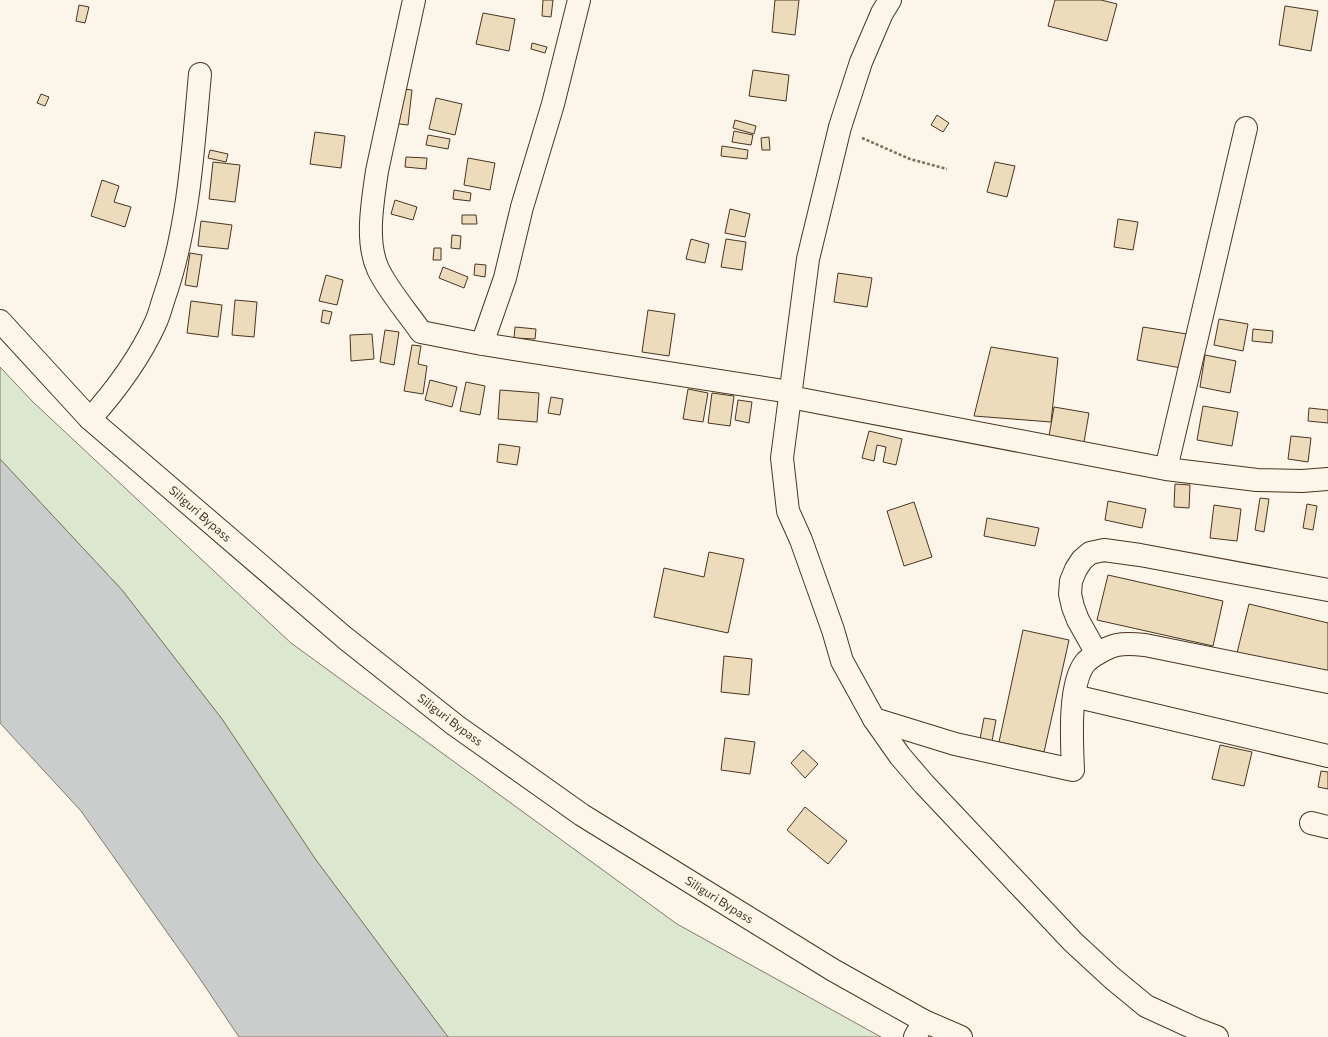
<svg xmlns="http://www.w3.org/2000/svg" width="1328" height="1037" viewBox="0 0 1328 1037" font-family="Commissioner,sans-serif">
	<rect width="100%" height="100%" fill="#fbf6e9"/>
	<path fill="#dce7d0" stroke="#887966" d="M0 367 33 402 291 643 677 924 881 1037H448L316 860 222 719 122 590 0 459Z"/>
	<path fill="#c9cecd" stroke="#887966" d="M0 459 122 590 222 719 316 860 448 1037H239L198 976 81 811 0 723Z"/>
	<path fill="#ecdcbc" stroke="#4a3520" d="M543 0H553L551 17 542 16Z
		M775 0H799L795 35 772 32Z
		M1055 0H1101L1117 4 1107 41 1048 26Z
		M79 5 89 7 85 23 76 21Z
		M1285 6 1318 11 1311 51 1279 45Z
		M483 13 515 19 509 51 476 44Z
		M532 43 547 47 545 53 531 49Z
		M753 70 789 75 786 101 749 96Z
		M395 88 412 90 408 125 391 123Z
		M41 94 49 97 45 106 37 103Z
		M436 98 462 104 455 135 429 129Z
		M937 115 949 123 943 132 931 125Z
		M735 120 756 126 754 134 733 128Z
		M734 131 753 135 751 145 732 142Z
		M315 132 345 136 341 168 310 164Z
		M428 135 450 139 448 149 426 145Z
		M769 137 770 150H762L761 138Z
		M722 146 748 150 747 159 721 156Z
		M210 150 228 154 226 162 208 158Z
		M406 157 427 158 426 169 405 167Z
		M468 158 495 163 490 190 464 185Z
		M213 162 240 165 235 202 209 199Z
		M995 162 1015 166 1007 197 987 192Z
		M102 180 119 186 114 202 131 207 125 227 91 216Z
		M454 190 471 193 470 201 453 199Z
		M395 200 417 207 413 220 391 214Z
		M730 209 750 214 745 237 725 233Z
		M462 215H476L477 224H462Z
		M1118 219 1138 222 1133 250 1114 247Z
		M201 221 232 225 228 249 198 246Z
		M452 235 461 236 460 249 451 248Z
		M691 239 709 244 705 263 686 259Z
		M726 239 746 242 742 270 721 267Z
		M434 248H441V260H433Z
		M190 253 202 255 197 287 185 285Z
		M475 264 486 265 485 277 474 275Z
		M443 267 468 277 464 288 439 278Z
		M838 273 872 278 867 307 834 302Z
		M326 275 343 280 337 305 319 301Z
		M235 300 257 302 254 337 232 335Z
		M191 301 222 305 218 337 187 333Z
		M323 310 332 312 329 324 321 322Z
		M648 310 675 314 669 356 642 352Z
		M1219 319 1248 324 1243 351 1214 345Z
		M515 327 536 329 535 339 514 338Z
		M1143 327 1187 334 1181 368 1137 360Z
		M1253 329 1273 331 1272 343 1252 341Z
		M385 330 399 332 394 365 380 362Z
		M372 334 374 359 351 361 350 335Z
		M412 345 421 346 418 364 427 366 423 394 404 391Z
		M991 347 1058 358 1051 422 974 416Z
		M1205 355 1236 361 1230 393 1200 387Z
		M430 380 457 387 452 407 425 400Z
		M466 382 485 386 480 415 460 411Z
		M688 389 708 393 703 422 683 419Z
		M500 390 539 393 537 422 498 419Z
		M712 393 734 396 730 426 708 423Z
		M551 397 563 399 560 415 548 413Z
		M738 400 752 402 749 423 735 420Z
		M1203 406 1238 412 1232 446 1197 440Z
		M1054 407 1089 413 1084 442 1049 436Z
		M1309 408 1328 410V423L1308 421Z
		M869 431 902 439 896 465 883 462 886 447 877 445 874 461 862 458Z
		M1291 436 1311 438 1308 462 1288 459Z
		M499 444 520 447 517 465 497 462Z
		M1175 484 1190 485 1189 508 1174 507Z
		M1260 498 1269 499 1264 532 1255 530Z
		M1108 501 1146 509 1142 528 1105 520Z
		M914 502 932 557 904 566 887 511Z
		M1307 504 1317 506 1313 530 1303 528Z
		M1214 505 1241 509 1237 541 1210 538Z
		M987 518 1039 528 1035 546 984 536Z
		M709 552 744 559 728 633 654 617 664 568 704 577Z
		M1108 575 1223 601 1213 646 1097 620Z
		M1249 604 1328 623V675L1237 653Z
		M1023 630 1069 640 1044 752 999 742Z
		M724 656 752 659 749 695 721 692Z
		M984 718 996 720 992 741 980 739Z
		M725 738 755 742 750 774 721 770Z
		M1220 745 1252 752 1244 786 1212 779Z
		M803 750 818 764 805 778 791 763Z
		M1321 771 1328 772V789L1318 787Z
		M805 807 847 841 828 864 787 830Z"/>
	<g fill="none" stroke-linecap="round" stroke-linejoin="round">
		<g stroke="#4a3520" stroke-width="24">
			<path id="minor" d="M414 0 377 171C373 200 365 241 378 269 387 289 408 313 421 332L482 344 790 392
				M482 344 505 278 522 207 553 104 579 0
				M790 397 1166 469 1257 480 1302 481 1328 479
				M90 419C115 391 139 359 155 324 159 316 161 307 164 298 189 227 193 149 200 74
				M1166 469 1246 128
				M1097 654 1078 620 1073 607 1070 594 1071 581 1076 569 1082 560 1090 553 1104 550 1140 555 1328 590
				M1074 696 1328 756
				M874 719 955 744 1073 770C1072 743 1068 685 1085 663 1091 656 1108 647 1117 645 1126 643 1136 644 1145 645L1328 682
				M1311 823 1328 827
				M915 1037 924 1021"/>
		</g>
		<g stroke="#4a3520" stroke-width="24">
			<path id="major" d="M890 0 882 13 861 62 840 127 808 259 782 458 788 511 801 540 833 630 842 661 874 719 900 756 924 784 1073 942 1112 978 1146 1006 1196 1029 1217 1037"/>
		</g>
		<g stroke="#4a3520" stroke-width="24">
			<path id="highway" d="M0 321 90 419 345 638 455 725 582 815 705 891 833 970 924 1021 961 1037"/>
		</g>
		<path stroke="#7f6f5c" stroke-width="2.5" stroke-dasharray="3 2" stroke-linecap="butt" d="M862 138 910 159 947 169"/>
		<use href="#minor" stroke="#fbf6e9" stroke-width="22"/>
		<use href="#major" stroke="#fbf6e9" stroke-width="22"/>
		<use href="#highway" stroke="#fbf6e9" stroke-width="22"/>
	</g>
	<g text-anchor="middle" stroke-width="3" stroke-linejoin="round" paint-order="stroke">
		<g font-size="12" fill="#4a3520" stroke="#fbf6e9">
			<text transform="translate(200 514) rotate(41)" y="4">Siliguri Bypass</text>
			<text transform="translate(450 720) rotate(37)" y="4">Siliguri Bypass</text>
			<text transform="translate(719 900) rotate(32)" y="4">Siliguri Bypass</text>
		</g>
	</g>
</svg>
